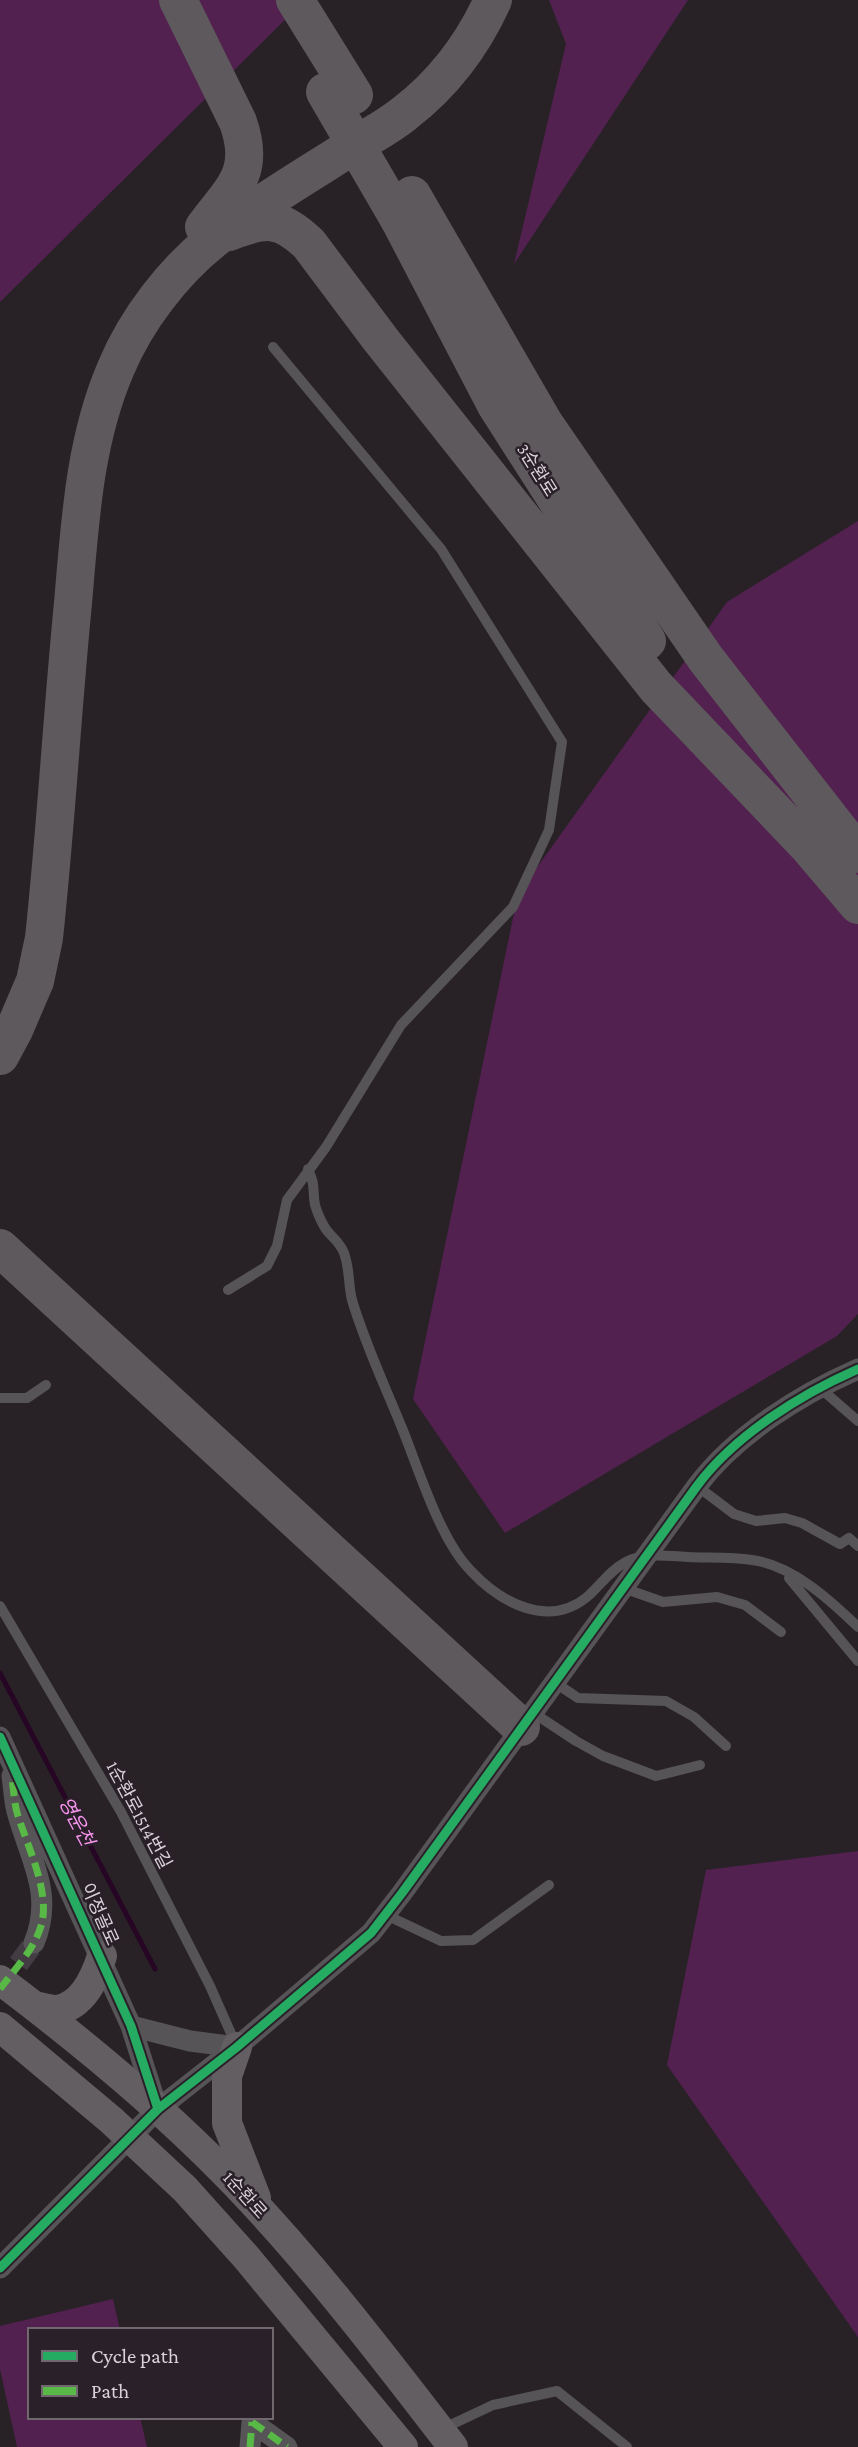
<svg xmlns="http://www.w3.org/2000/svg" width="858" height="2447" viewBox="0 0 858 2447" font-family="'Crimson Pro','Noto Sans KR',serif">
	<rect width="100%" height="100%" fill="#282227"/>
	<path fill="#52214f" d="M0 0H305L0 302Z
		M549 0H688L514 264 566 44Z
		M858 521V1314L837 1336 505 1533 413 1399 518 894 727 602Z
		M858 1851V2337L667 2065 706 1870Z
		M113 2299 120 2330H30V2417H140L147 2447H17L0 2369V2326Z"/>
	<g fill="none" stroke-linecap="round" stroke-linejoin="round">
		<path stroke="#270625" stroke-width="5" d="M0 1673 155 1969"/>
		<path stroke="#433c42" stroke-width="21" stroke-dasharray="21 10" stroke-linecap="butt" d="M0 1989 34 1943"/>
		<path stroke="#565456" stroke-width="10" d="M308 1169C316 1187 312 1188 315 1205 317 1212 323 1227 329 1233 336 1241 340 1243 344 1253 350 1269 348 1284 352 1300 365 1344 385 1386 402 1428 419 1470 440 1540 471 1571 500 1602 548 1629 587 1597 600 1586 610 1570 626 1562 645 1552 668 1556 688 1557 709 1558 731 1557 752 1560 792 1565 830 1600 858 1627
			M228 1290 267 1266 277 1246 287 1200 326 1147 401 1025 513 907 549 830 562 742 441 549 273 347
			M820 1388 858 1421
			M0 1398H27L46 1385
			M697 1486 734 1514 756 1521 785 1518 802 1523 840 1544 849 1538 858 1546
			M789 1578 858 1661
			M623 1588 663 1602 717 1597 745 1605 781 1632
			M0 1606 121 1812 210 1986 237 2047
			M554 1682 578 1698 666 1701 694 1717 726 1746
			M532 1712 576 1741 603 1756 656 1776 700 1765
			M386 1915 441 1941 473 1940 549 1885
			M442 2429 493 2405 557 2391 627 2447"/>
		<path stroke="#565456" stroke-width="21" d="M0 1737 131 2026 157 2107
			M12 1776C14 1789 14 1803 18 1815 31 1861 54 1895 34 1943
			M131 2026 190 2041 237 2047
			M0 2268 158 2109 237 2047 371 1933 402 1893 697 1486C735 1435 801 1394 858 1369
			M252 2422 287 2447
			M250 2447 252 2422"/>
		<path stroke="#625e61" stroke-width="30" d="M0 1980C77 2038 154 2101 222 2170 306 2255 380 2352 453 2447
			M35 2006C41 2007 50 2010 57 2010 83 2006 95 1978 102 1956
			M0 2027 111 2120 185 2189 246 2257 403 2447
			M237 2047 227 2076V2123L256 2198"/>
		<path stroke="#5e595d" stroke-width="38" d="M178 0 238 122C256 173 233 188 204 227
			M295 0 354 95
			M412 195 544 423 706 659 858 854
			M400 221 496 405 647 641
			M229 232C265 218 280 216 309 244L381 340 656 687 806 844
			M789 824 858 905
			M0 1056 14 1030 35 981 44 938C56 826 62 715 73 603 80 523 84 442 116 368 136 320 173 272 213 240 256 205 302 178 348 149 367 138 388 127 405 113 444 83 473 44 493 0
			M0 1248 521 1727"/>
		<path stroke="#5e595d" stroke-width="38" d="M325 92 400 221"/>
		<path stroke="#58b947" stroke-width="7" stroke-dasharray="14 7" stroke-linecap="butt" d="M0 1989C14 1970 34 1950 41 1926 51 1894 28 1847 18 1816 14 1804 14 1791 12 1779
			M252 2422 287 2447
			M250 2447 252 2422"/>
		<g stroke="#2a2029" stroke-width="13">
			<path id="cycleway" d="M0 1737 131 2026 158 2109
				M0 2268 158 2109 237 2047 371 1933 402 1893 697 1486C735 1435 801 1394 858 1369"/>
		</g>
		<use href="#cycleway" stroke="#26ab63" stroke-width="9"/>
	</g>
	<g text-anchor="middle" stroke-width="5" stroke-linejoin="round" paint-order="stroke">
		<g font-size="18" fill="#d9d2d8" stroke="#2a2029">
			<text transform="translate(537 470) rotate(58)" y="6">3순환로</text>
			<text transform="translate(139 1815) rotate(62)" y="6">1순환로1514번길</text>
			<text transform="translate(100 1914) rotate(66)" y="6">이정골로</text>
			<text transform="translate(245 2195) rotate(48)" y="6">1순환로</text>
		</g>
		<g font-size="19" font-style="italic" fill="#f795ee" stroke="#2a2029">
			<text transform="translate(77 1821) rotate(62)" y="7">영운천</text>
		</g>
	</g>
	<rect x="28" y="2328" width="245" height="91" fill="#2a2029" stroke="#70676f" stroke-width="2"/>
	<rect x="42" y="2351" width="35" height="10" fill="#26ab63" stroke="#70676f" stroke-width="2"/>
	<text x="91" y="2363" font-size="21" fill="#d9d2d8">Cycle path</text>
	<rect x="42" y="2386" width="35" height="10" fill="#58b947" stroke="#70676f" stroke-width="2"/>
	<text x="91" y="2398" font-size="21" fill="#d9d2d8">Path</text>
</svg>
